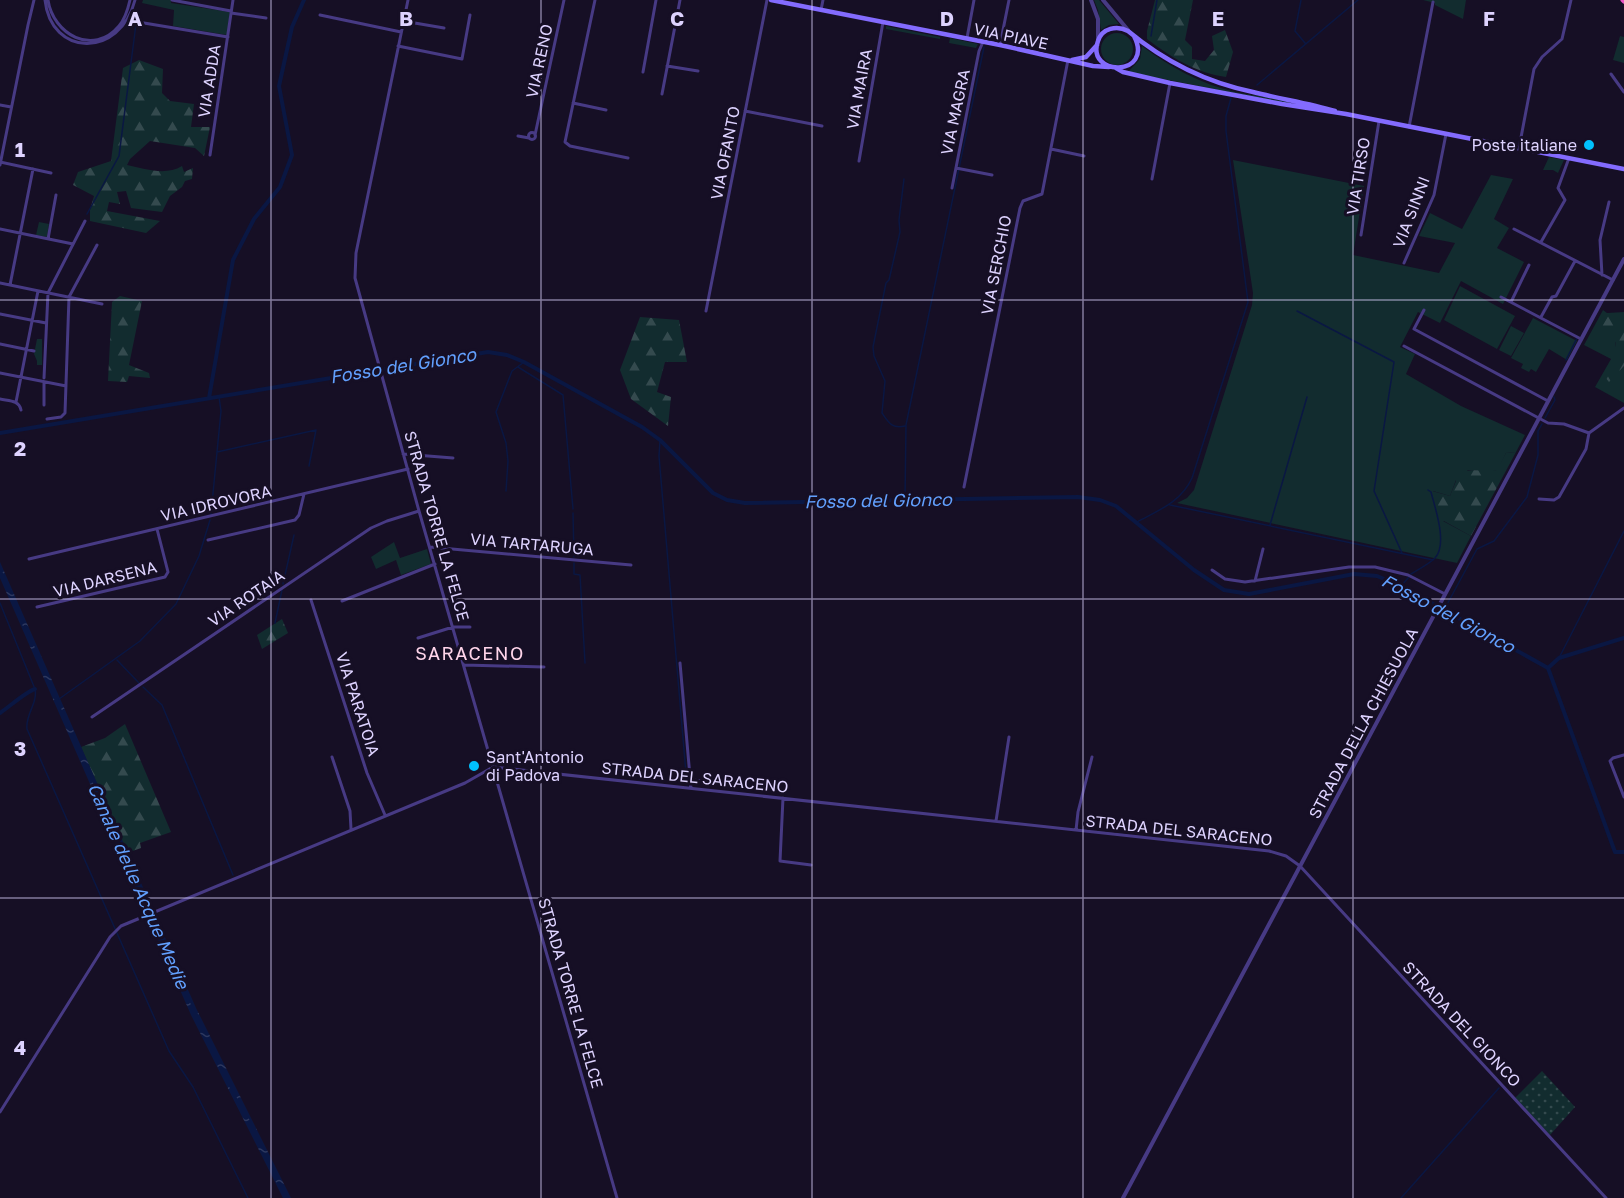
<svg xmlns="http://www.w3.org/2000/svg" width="1624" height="1198" viewBox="0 0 1624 1198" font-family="'Golos Text',sans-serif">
	<defs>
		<pattern id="forest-firs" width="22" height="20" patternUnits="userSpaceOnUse" patternTransform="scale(1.5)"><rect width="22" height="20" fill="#122c2f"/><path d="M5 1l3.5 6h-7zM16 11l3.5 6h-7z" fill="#344a4e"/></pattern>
		<pattern id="park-dots" width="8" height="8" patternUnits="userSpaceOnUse" patternTransform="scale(1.5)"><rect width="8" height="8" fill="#122c2f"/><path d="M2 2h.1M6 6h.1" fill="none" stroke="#344a4e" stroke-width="1.8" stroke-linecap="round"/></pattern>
		<pattern id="water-ripples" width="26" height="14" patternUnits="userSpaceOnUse" patternTransform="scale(1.5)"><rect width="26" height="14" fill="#0a1743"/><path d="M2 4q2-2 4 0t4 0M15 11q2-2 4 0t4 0" fill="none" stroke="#2d385f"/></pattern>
	</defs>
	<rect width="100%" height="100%" fill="#160f25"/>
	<path fill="#122c2f" d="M143 0H171V3L230 12 227 35 173 26 174 10 142 3Z
		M1094 0H1099L1119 24 1109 25 1101 30 1098 10Z
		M1423 0H1466L1463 19 1435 5V3Z
		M886 26 940 37V39L886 29Z
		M1101 49a16 16 0 1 1 32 0a16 16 0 1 1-32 0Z
		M1620 36 1624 37V63L1613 60Z
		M950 38 978 44 976 48 949 43Z
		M1142 46C1170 67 1201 84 1235 92 1253 96 1280 97 1295 105L1128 72 1140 59Z
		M1549 157 1564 160 1558 173 1553 170H1543Z
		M1233 160 1364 186 1353 255 1439 273 1455 243 1419 236 1430 213 1462 229 1491 175 1513 179 1494 219 1509 228 1497 248 1524 262 1503 304 1461 281 1440 323 1418 312 1400 347 1415 354 1406 374 1461 406 1525 435 1516 452 1506 453 1498 470 1489 472 1468 470 1456 480 1450 496 1433 491 1443 521 1471 536 1457 563 1177 503 1187 498 1194 490 1252 305 1253 293Z
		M39 222 49 224 47 237 36 235Z
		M1460 286 1515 316 1497 349 1444 320Z
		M1603 310 1607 313 1624 312V319H1621C1617 338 1610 351 1622 368L1624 366V403L1595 387 1611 359 1584 345Z
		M1533 318 1577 341 1567 360 1549 349 1536 372 1531 369 1529 372 1521 368 1523 364 1511 358Z
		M1511 326 1524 333 1511 356 1499 350Z
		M37 339H42V365H37V361L34 354Z
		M394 542 400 558 427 549 431 564 401 575 396 560 376 569 371 557Z"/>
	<path fill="url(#forest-firs)" d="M1155 0H1193L1185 40 1192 47V59L1205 61 1214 50 1212 36 1225 30 1233 52 1226 77C1196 73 1171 57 1147 39V31Z
		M139 60 163 69 162 93 170 101 194 104 191 127H210L204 156 195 148 150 141 130 159 127 165C145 169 166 176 182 166L184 172 193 168 192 179 185 181 182 187 170 196 162 212 131 208 126 191 117 192 120 204 109 202 107 211 160 221 146 233 90 221V210L94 196 73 185 78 172 111 161 123 68Z
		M120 296 142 301 129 365 149 373 150 378 129 376 127 382 108 381 112 302Z
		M1608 316 1624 319V366L1609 382 1605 377 1616 359 1614 353 1616 342 1597 334Z
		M640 317 679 320 687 362H665L657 392 671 397 668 426 631 399 620 370Z
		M1516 452 1471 536 1444 521 1440 522 1432 491 1450 496 1456 481 1455 476C1468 466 1483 473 1497 470L1506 453Z
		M282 619 288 633 262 649 257 635Z
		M125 724 171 832 140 843 141 848 127 853 81 747 105 738Z"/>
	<path fill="url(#park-dots)" d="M1542 1071 1575 1107 1550 1135 1515 1098Z"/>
	<path fill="url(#water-ripples)" d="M0 562 196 1008 291 1198H283L191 1015 0 578Z"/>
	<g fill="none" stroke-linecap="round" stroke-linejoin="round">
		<path stroke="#0a1743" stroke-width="1.5" d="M1301 0 1295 31 1305 43
			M1151 36 1157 0
			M1257 85 1358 0
			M904 179 899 220 900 232 889 280 886 283 873 347 874 356 885 381 882 413C889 423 892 429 905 426
			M87 214 119 156 136 24
			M1297 311 1394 362 1374 491 1402 553
			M1566 360 1577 338
			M518 367 563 395 573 509
			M1545 418 1555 400 1554 397
			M660 440 659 456 687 785
			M217 452 316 430 309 466
			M506 491 508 461 506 443 496 412 512 371 524 362
			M905 499 906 425 984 47
			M1170 505 1433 560
			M573 513 574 557
			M211 514 221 411 219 397
			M1137 522C1159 510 1181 502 1192 478L1248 302 1226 131V116L1231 98
			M1270 525 1307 397
			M574 563V574L580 575 585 663
			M1411 574C1419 569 1429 564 1435 558 1448 544 1435 508 1431 492L1428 490
			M283 584 294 535
			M1401 586 1409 577
			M0 603 35 689C38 703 25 715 27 729L169 1051 193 1087 248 1198
			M1444 610 1477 549 1494 541 1527 497 1538 455V431L1542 424
			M275 623 282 590
			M1559 658 1624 531
			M117 660 139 683
			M143 687 162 705 233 875
			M59 699 140 641 176 604 199 556 210 520
			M1401 1198 1499 1088"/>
		<path stroke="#0a1743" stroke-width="4" d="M209 398 233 260 254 219 280 187 292 155 279 86 292 27 304 0
			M0 433 488 352 507 355 524 362 642 427 660 440 713 493 727 500 745 503 1078 497 1100 500 1116 506 1194 570 1224 590 1249 594 1354 574 1377 576 1401 586 1548 668 1615 852H1624
			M1548 668 1559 658 1624 638
			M0 713C9 707 27 691 35 689"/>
		<path stroke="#473a84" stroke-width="3" d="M45 0C51 57 120 59 135 0
			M48 0C53 34 93 57 119 26 125 19 128 9 130 0
			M172 0 231 11
			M408 0 356 253 355 278 419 511 617 1198
			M595 0 565 142 570 146 628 158
			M821 10 823 0
			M231 13 266 18
			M320 15 401 32
			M403 21 444 28
			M138 22 228 37
			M967 38 974 0
			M1000 45 1009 0
			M398 46 462 59 470 15
			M667 66 698 71
			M643 72 656 0
			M1611 74 1624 92
			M662 94 680 0
			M573 103 606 110
			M0 105 11 107
			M745 111 822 126
			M1409 127 1433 2
			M528.5 136a3.5 3.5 0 1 1 7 0a3.5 3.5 0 1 1-7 0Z
			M535 135 564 0
			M518 136 529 138
			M1519 148 1534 69 1542 57 1562 39 1571 0
			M1051 149 1084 156
			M210 155 233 0
			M859 161 883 22
			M0 162 51 173
			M0 165 28 25 34 0
			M956 168 992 175
			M1152 179 1170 83
			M952 188 979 51 983 42
			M0 229 73 244
			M1514 229 1613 280
			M1361 235 1379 121
			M48 239 56 195
			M1541 242 1565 200 1558 188 1569 158
			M1404 263 1434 195 1446 134
			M1602 275 1600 240 1609 202
			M0 283 102 304
			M10 285 33 169
			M1501 297 1581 339
			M1511 302 1529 265
			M1424 310 1414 329 1548 401
			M706 311 767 0
			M0 314 46 323
			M1541 317 1552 297 1556 296 1575 261
			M0 344 34 351
			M1404 346 1548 423 1564 424 1589 433 1624 408
			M0 373 66 386
			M44 378 48 293 85 221
			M44 382V405
			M0 399C9 401 19 400 21 410
			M16 402 38 291
			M47 419 61 417 65 413 69 297 97 245
			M403 454 453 458
			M964 487 1020 208 1023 201 1042 194 1068 60
			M1539 499 1554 500 1559 497 1586 449 1589 433
			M208 540 295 520 299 515 304 494
			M430 547 631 565
			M29 559 408 469
			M1212 570 1225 579 1245 582 1349 567H1375L1408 575 1445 594
			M1255 581 1263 549
			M311 600 367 773 385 815
			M342 601 435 564
			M37 607 165 577 168 572 157 529
			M418 638 453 627H470
			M680 663 691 788
			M464 665 544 667
			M92 717 371 528 387 521 419 511
			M1624 755 1613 758 1610 761 1624 797
			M332 757 350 811 351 829
			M691 780 717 782
			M783 798 780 861 811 865
			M996 821 1009 737
			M1076 830 1078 812 1092 757
			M0 1112 110 937 121 926 465 783 493 767 1269 851 1286 856 1300 866 1606 1198"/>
		<path stroke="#473a84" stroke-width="4" d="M1091 0 1098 19V40
			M1103 0 1128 30
			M1123 1198 1624 259"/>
		<path stroke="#836bfe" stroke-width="4.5" d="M771 0 1000 45 1093 66 1109 67
			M1134 36C1155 77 1085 77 1098 41 1102 28 1117 25 1128 31 1165 62 1205 82 1253 92 1280 99 1308 103 1335 111
			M1072 60 1086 57 1097 45
			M1116 68 1123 72 1170 83 1282 104 1346 114 1624 169"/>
		<path stroke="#eb55c4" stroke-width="5" d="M1623 0 1624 1"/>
	</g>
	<path fill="none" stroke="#ded3ff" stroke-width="1.5" stroke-opacity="0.55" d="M271 0V1198M541 0V1198M812 0V1198M1083 0V1198M1353 0V1198M0 300H1624M0 599H1624M0 898H1624"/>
	<g fill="#01c1fd" stroke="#160f25" stroke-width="2">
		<circle cx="1589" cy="145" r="6"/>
		<circle cx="474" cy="766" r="6"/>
	</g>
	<g text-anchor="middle" stroke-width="6" stroke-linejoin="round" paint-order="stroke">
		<g font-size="16" fill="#ded3ff" stroke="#160f25">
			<text transform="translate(1011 36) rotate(12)" y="6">VIA PIAVE</text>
			<text transform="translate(539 61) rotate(-78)" y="6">VIA RENO</text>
			<text transform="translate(209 81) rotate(-81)" y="6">VIA ADDA</text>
			<text transform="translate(859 89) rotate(-80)" y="6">VIA MAIRA</text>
			<text transform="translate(955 112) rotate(-78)" y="6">VIA MAGRA</text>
			<text transform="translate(725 153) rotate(-79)" y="6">VIA OFANTO</text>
			<text transform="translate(1358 176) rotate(-81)" y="6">VIA TIRSO</text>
			<text transform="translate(1411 212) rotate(-69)" y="6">VIA SINNI</text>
			<text transform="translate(996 265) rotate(-79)" y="6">VIA SERCHIO</text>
			<text transform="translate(216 503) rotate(-13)" y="6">VIA IDROVORA</text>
			<text transform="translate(437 526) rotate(74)" y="6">STRADA TORRE LA FELCE</text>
			<text transform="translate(532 544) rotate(5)" y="6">VIA TARTARUGA</text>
			<text transform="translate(105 579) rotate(-14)" y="6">VIA DARSENA</text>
			<text transform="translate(246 598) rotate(-34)" y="6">VIA ROTAIA</text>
			<text transform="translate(358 704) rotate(72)" y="6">VIA PARATOIA</text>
			<text transform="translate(1363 723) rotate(-62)" y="6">STRADA DELLA CHIESUOLA</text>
			<text transform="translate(695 777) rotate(6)" y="6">STRADA DEL SARACENO</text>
			<text transform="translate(1179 830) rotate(6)" y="6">STRADA DEL SARACENO</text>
			<text transform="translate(571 993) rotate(74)" y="6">STRADA TORRE LA FELCE</text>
			<text transform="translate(1462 1024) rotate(47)" y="6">STRADA DEL GIONCO</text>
		</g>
		<g font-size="16" fill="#ded3ff" stroke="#160f25" text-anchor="end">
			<text x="1577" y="151">Poste italiane</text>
			<text x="486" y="763" text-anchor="start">Sant'Antonio<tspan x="486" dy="18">di Padova</tspan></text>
		</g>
		<g font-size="18" font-style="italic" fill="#62a0fe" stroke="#160f25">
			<text transform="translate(403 366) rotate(-9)" y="6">Fosso del Gionco</text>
			<text transform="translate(878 501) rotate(-1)" y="6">Fosso del Gionco</text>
			<text transform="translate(1448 614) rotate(28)" y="6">Fosso del Gionco</text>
			<text transform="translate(138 886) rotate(66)" y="6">Canale delle Acque Medie</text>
		</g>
		<g font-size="18" letter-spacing="1.5" fill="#ffd5ea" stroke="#160f25">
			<text x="470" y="660">SARACENO</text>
		</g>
	</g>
	<g font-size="20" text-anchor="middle" font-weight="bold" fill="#ded3ff" stroke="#160f25" stroke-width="6" stroke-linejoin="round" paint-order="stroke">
		<text x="135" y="26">A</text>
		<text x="406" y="26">B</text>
		<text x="677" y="26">C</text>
		<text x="947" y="26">D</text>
		<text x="1218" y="26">E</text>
		<text x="1489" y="26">F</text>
		<text x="20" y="157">1</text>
		<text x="20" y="456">2</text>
		<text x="20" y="756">3</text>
		<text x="20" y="1055">4</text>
	</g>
</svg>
